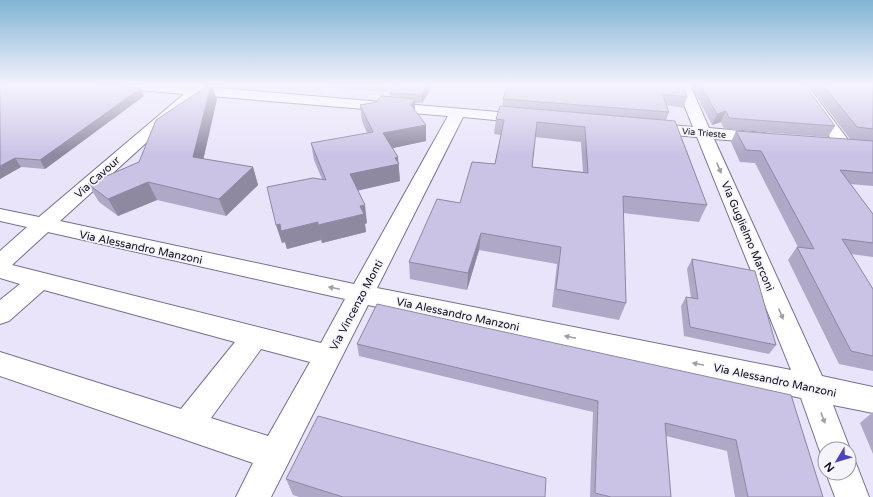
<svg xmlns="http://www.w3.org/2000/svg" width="873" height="497" viewBox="0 0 873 497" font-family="'Varela Round',sans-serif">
	<rect width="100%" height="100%" fill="#e9e4fa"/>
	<path fill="#bcd7c3" d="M288 85H390L386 92Z"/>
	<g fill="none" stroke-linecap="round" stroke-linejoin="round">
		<g stroke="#776f8f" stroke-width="2">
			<path id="minor" d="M121 85H208L207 87 532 115 535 118 532 121 527 123 463 117 377 288 791 370 697 137 649 133 643 131 641 128 643 125 649 123 693 127 676 85H690L709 128 764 133 770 135 772 138 770 141 764 143 714 139 822 376 873 387V413L833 405 850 449 849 452V449H825V461L823 460 801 398 368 305 271 497H236L253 463 0 376V352L181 409 235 342 44 290 9 321 0 324V300L20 284 0 278V251L27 227 0 221V209L39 217 184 94 128 89ZM199 95 448 116 354 284 60 221ZM48 232 345 299 321 343 12 265ZM261 349 310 362 268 436 211 418Z
				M793 85H807L852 145 850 149 844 150 838 149Z
				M849 459 855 461 869 497H835L826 473H849Z"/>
		</g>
		<use href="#minor" fill="#fff" fill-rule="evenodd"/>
	</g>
	<path fill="#afa8c6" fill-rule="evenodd" d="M0 85 144 96 45 169 21 167 0 179Z
		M395 85H430V90L422 103H415V111L426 125V141L392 148 398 163 400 181 357 190 367 223 365 224 366 232 322 243 321 240 287 249 285 242 282 243 322 179 314 160 311 143 367 133 362 121 360 105 377 102 390 97V93Z
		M683 85 687 97 684 108 666 105 669 112 666 120 707 205 699 222 623 213 626 303 619 320 552 307 557 264 479 250 467 290 410 279 409 262 460 203 495 164 501 135 494 134 496 119 503 107V99ZM535 137 581 142 583 172 532 167Z
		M691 85H805L835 126 828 137 724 129 721 122 712 125Z
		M809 85H873V141L850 139Z
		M217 99 203 159 253 167 258 185 226 216 157 200 118 216 99 202 88 184 139 162Z
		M736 131 873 141V186L850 184 873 214V257L851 254 873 289V371L839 364 788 260 797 247H798L755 163 740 162 731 142Z
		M692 259 776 345 769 354 684 336 681 306 686 297 691 298 687 269Z
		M357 344 791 395 823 497H735L727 451 666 436 671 497H590L593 412 359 356Z
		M873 412V454L860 423Z
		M286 479 545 497H299L293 495Z"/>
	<path fill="#8e88a1" d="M211 85H212L217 99 200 174 193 157Z
		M427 85H430V90L422 103V95Z
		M141 88 144 96 45 169 40 160Z
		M415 99V115L411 105Z
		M726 111 721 122 712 125 717 114Z
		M426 125V141L384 150 383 133Z
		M398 157 400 181 352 192 350 174Z
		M15 158 21 167 0 179V166Z
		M253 167 258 185 226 216 219 199Z
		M148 182 157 200 118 216 108 199Z
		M365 205 367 223 365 224 366 232 322 243 318 225 360 206Z
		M318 222 321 240 287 249 285 242 282 243 276 225 280 224Z
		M481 233 479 250 467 290 468 273Z"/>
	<path fill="#cbc3e6" stroke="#8e88a1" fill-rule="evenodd" d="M0 85H92L141 88 40 160 15 158 0 166Z
		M209 85H211L193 157 253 167 219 199 148 182 108 199 88 184 139 162 156 120Z
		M395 85H427L422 95 390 93Z
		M508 85H683L687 97 662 94 669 112 503 99Z
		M700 85H805L835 126 729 118 726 111 717 114Z
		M823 85H873V129L857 127Z
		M381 96 415 99 411 105 426 125 383 133 398 157 395 158 399 164 350 174 365 205 360 206 364 214 318 225V222L281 231 280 224 276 225 267 187 313 178 326 180 311 143 373 132 360 105 377 102Z
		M500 106 675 121 707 205 623 196 626 303 556 289 561 247 481 233 468 273 409 262 437 199 460 203 472 162 495 164 504 120 496 119ZM537 122 585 127 588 173 532 167Z
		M736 131 873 141V173L840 170 873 214V243L842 239 873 289V356L851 351 797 247 814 249 761 151 746 150Z
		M692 259 755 271 776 345 690 327 686 297 698 299Z
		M377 304 791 395 823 497H748L736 440 665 423 671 497H611L595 493 598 401 357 344Z
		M318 416 546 478 545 497H343L286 479Z"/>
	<defs><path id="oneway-solid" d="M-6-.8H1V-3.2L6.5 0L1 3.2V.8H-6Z"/></defs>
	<g fill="#9f9ea3">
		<use href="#oneway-solid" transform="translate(719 168) rotate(67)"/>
		<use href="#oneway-solid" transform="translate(334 288) rotate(-168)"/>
		<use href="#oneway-solid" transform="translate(781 314) rotate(67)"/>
		<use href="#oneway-solid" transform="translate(570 337) rotate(-168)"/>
		<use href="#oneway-solid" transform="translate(698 364) rotate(-168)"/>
		<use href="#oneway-solid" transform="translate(823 418) rotate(70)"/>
	</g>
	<linearGradient id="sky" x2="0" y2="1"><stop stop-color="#81b4d4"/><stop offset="0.55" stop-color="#f5f3fd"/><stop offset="1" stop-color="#f5f3fd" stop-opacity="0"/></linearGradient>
	<rect width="873" height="155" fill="url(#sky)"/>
	<g text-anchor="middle" stroke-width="3.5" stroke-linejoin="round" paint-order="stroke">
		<g font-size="9" fill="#0f0c18" stroke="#f5f4fb">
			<text transform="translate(704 133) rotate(5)" y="3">Via Trieste</text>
		</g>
		<g font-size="11" fill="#0f0c18" stroke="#f5f4fb">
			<text transform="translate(97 177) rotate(-42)" y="4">Via Cavour</text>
			<text transform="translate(748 236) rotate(67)" y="4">Via Guglielmo Marconi</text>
			<text transform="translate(141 247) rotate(12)" y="4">Via Alessandro Manzoni</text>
			<text transform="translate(356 305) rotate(-62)" y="4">Via Vincenzo Monti</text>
			<text transform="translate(458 314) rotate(12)" y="4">Via Alessandro Manzoni</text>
			<text transform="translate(775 380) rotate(12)" y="4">Via Alessandro Manzoni</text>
		</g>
	</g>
	<g transform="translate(837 461) rotate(232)"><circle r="19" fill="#f5f4fb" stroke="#9997a0"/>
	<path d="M0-3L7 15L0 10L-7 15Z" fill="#4b43ba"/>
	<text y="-6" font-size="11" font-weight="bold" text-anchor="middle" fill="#0f0c18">N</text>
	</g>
</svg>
